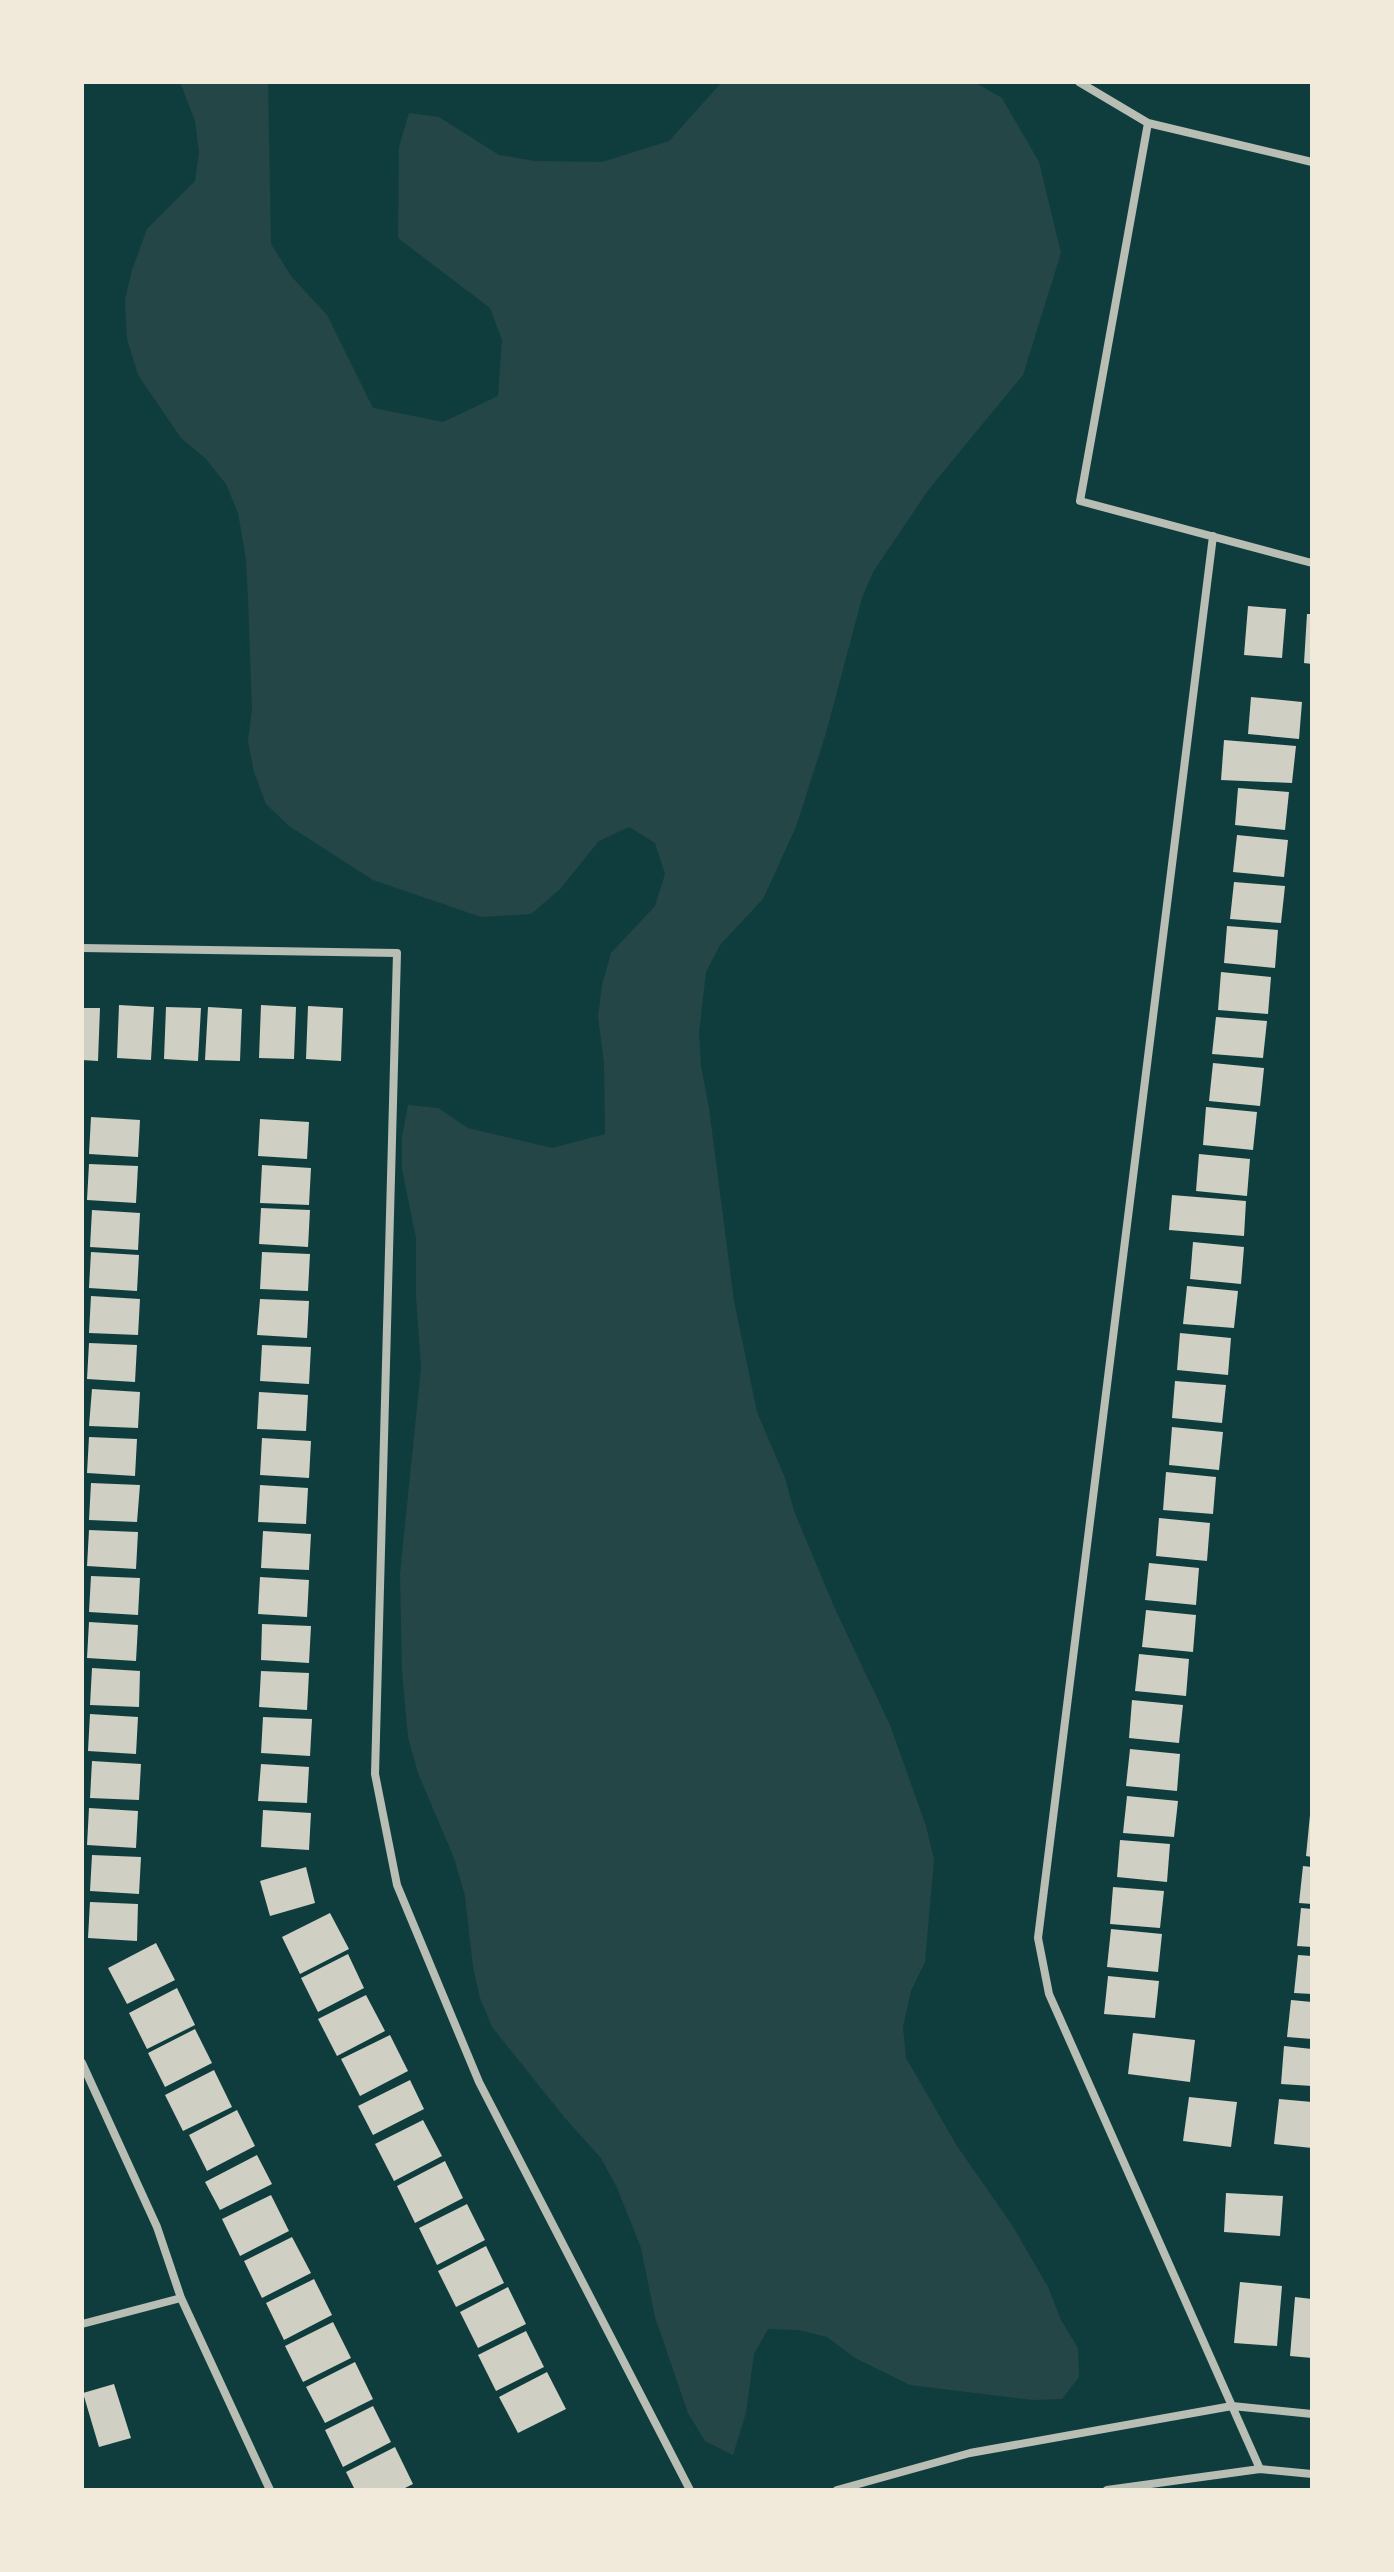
<svg xmlns="http://www.w3.org/2000/svg" width="1394" height="2572" viewBox="0 0 1394 2572" font-family="'Open Sans',sans-serif">
	<rect width="100%" height="100%" fill="#0f3d3e"/>
	<path fill="#244646" d="M180 82H268L271 244 291 276 327 315 373 408 443 422 498 396 502 340 490 308 398 238 399 147 409 113 439 117 499 155 535 161 602 162 669 141 722 82H974L1002 98 1039 162 1061 253 1023 375 929 489 873 572 862 598 826 733 796 827 763 899 720 945 706 972 699 1033 701 1066 709 1108 734 1301 757 1412 785 1478 794 1511 835 1609 890 1725 926 1826 934 1859 925 1962 911 1991 903 2027 906 2058 957 2146 1012 2225 1048 2287 1061 2320 1078 2348 1079 2377 1062 2399 1032 2400 910 2385 855 2358 827 2337 798 2330 768 2329 754 2354 746 2413 733 2455 705 2441 688 2413 655 2317 641 2248 617 2188 601 2158 564 2117 492 2027 480 1998 473 1967 465 1896 454 1858 418 1773 408 1737 402 1671 400 1574 421 1368 416 1296V1238L402 1169V1137L408 1105 438 1108 468 1128 552 1148 605 1134 604 1063 598 1017 602 985 611 953 655 906 665 874 655 843 629 827 599 841 560 889 531 914 481 917 373 880 289 826 266 804 254 772 248 741 252 709 248 599 246 559 238 513 226 484 205 458 181 438 138 375 127 339 125 300 132 270 147 229 195 181 199 152 195 121Z"/>
	<path fill="#cfcfc3" d="M1248 606 1286 609 1282 658 1244 655Z
		M1307 614H1312V664L1304 663Z
		M1251 697 1302 702 1299 739 1248 734Z
		M1224 740 1296 746 1292 783 1221 780Z
		M1238 788 1289 792 1285 830 1235 825Z
		M1237 835 1288 840 1284 877 1233 872Z
		M1234 882 1285 886 1281 923 1230 919Z
		M1227 926 1278 930 1275 968 1224 963Z
		M1221 972 1271 977 1268 1014 1218 1010Z
		M119 1005 154 1007 151 1060 117 1058Z
		M261 1005 296 1007 294 1059 259 1058Z
		M308 1006 343 1008 341 1061 306 1059Z
		M166 1007 201 1008 198 1061 164 1059Z
		M208 1007 242 1009 240 1061 205 1060Z
		M82 1008H100L98 1061 82 1060Z
		M1216 1017 1267 1021 1263 1058 1212 1054Z
		M1213 1063 1264 1068 1260 1106 1209 1101Z
		M1206 1107 1257 1112 1253 1150 1203 1145Z
		M91 1117 140 1120 138 1157 89 1154Z
		M260 1119 309 1122 307 1159 258 1156Z
		M1199 1154 1250 1159 1247 1196 1196 1191Z
		M89 1164 138 1166 136 1203 87 1200Z
		M262 1165 311 1168 309 1205 260 1203Z
		M1172 1195 1246 1201 1244 1236 1169 1230Z
		M261 1208 310 1210 308 1247 259 1244Z
		M92 1210 140 1213 138 1250 90 1247Z
		M1193 1242 1244 1247 1241 1284 1190 1279Z
		M91 1252 139 1255 137 1291 89 1288Z
		M262 1252 310 1254 308 1291 260 1289Z
		M1187 1286 1238 1291 1234 1328 1183 1324Z
		M91 1296 140 1299 138 1335 89 1333Z
		M260 1299 309 1301 307 1338 257 1335Z
		M1180 1333 1231 1338 1228 1375 1177 1370Z
		M89 1343 137 1345 135 1382 87 1379Z
		M262 1345 311 1347 309 1384 260 1381Z
		M1175 1381 1226 1385 1222 1423 1172 1418Z
		M92 1389 140 1392 138 1428 89 1426Z
		M259 1392 308 1395 306 1431 257 1429Z
		M1172 1427 1223 1432 1219 1470 1169 1465Z
		M89 1437 137 1439 135 1476 87 1473Z
		M262 1438 311 1441 309 1478 260 1475Z
		M1166 1472 1216 1477 1213 1514 1163 1510Z
		M91 1483 140 1485 137 1522 89 1520Z
		M260 1485 308 1488 306 1524 258 1522Z
		M1159 1518 1210 1523 1207 1561 1156 1556Z
		M89 1530 138 1532 136 1569 87 1566Z
		M263 1531 311 1534 309 1570 261 1568Z
		M1149 1563 1199 1568 1196 1605 1145 1600Z
		M91 1576 140 1578 138 1615 89 1612Z
		M260 1577 309 1580 307 1617 258 1614Z
		M1146 1610 1196 1615 1193 1652 1142 1647Z
		M89 1622 138 1625 136 1661 87 1658Z
		M262 1624 311 1626 309 1663 261 1660Z
		M1139 1654 1189 1659 1186 1696 1135 1691Z
		M92 1668 140 1671 139 1707 90 1705Z
		M261 1671 309 1673 307 1710 259 1707Z
		M1132 1700 1183 1705 1179 1743 1129 1738Z
		M90 1714 138 1717 136 1754 88 1751Z
		M263 1717 312 1719 310 1756 261 1753Z
		M1130 1749 1180 1754 1177 1791 1126 1786Z
		M92 1761 141 1764 139 1800 90 1798Z
		M261 1764 309 1767 307 1803 258 1801Z
		M1127 1796 1178 1801 1174 1837 1123 1833Z
		M89 1808 138 1811 136 1848 87 1845Z
		M263 1810 311 1813 309 1850 261 1847Z
		M1310 1815H1312V1857L1306 1856Z
		M1120 1840 1170 1844 1167 1882 1117 1877Z
		M92 1855 141 1857 139 1894 90 1891Z
		M1303 1866 1312 1867V1904L1299 1903Z
		M306 1867 315 1903 270 1916 260 1881Z
		M1113 1887 1164 1891 1160 1928 1110 1924Z
		M90 1902 138 1904 137 1941 88 1938Z
		M1301 1908 1312 1909V1947L1297 1946Z
		M330 1913 349 1949 300 1974 282 1937Z
		M1111 1929 1162 1934 1158 1972 1107 1967Z
		M156 1943 175 1980 127 2004 108 1968Z
		M348 1954 364 1988 318 2012 301 1978Z
		M1298 1955 1312 1956V1994L1294 1993Z
		M1108 1976 1159 1981 1155 2018 1104 2014Z
		M177 1988 195 2025 147 2049 129 2013Z
		M366 1995 385 2031 337 2056 318 2019Z
		M1291 2000 1312 2002V2039L1287 2037Z
		M195 2029 212 2063 165 2087 148 2053Z
		M1133 2033 1195 2040 1190 2082 1128 2074Z
		M390 2035 408 2071 360 2096 341 2059Z
		M1284 2046 1312 2049V2086L1281 2084Z
		M214 2070 232 2107 183 2131 165 2095Z
		M410 2080 424 2109 373 2135 358 2106Z
		M1189 2097 1237 2102 1231 2147 1183 2141Z
		M1279 2099 1312 2102V2148L1274 2144Z
		M237 2110 255 2146 207 2171 189 2135Z
		M423 2120 442 2156 394 2181 375 2144Z
		M257 2155 272 2184 220 2210 205 2182Z
		M445 2161 463 2198 415 2223 397 2186Z
		M1226 2193 1283 2196 1280 2236 1224 2232Z
		M271 2195 289 2231 240 2256 222 2219Z
		M467 2204 485 2240 437 2265 419 2228Z
		M292 2237 311 2273 262 2298 244 2261Z
		M486 2246 504 2283 456 2307 438 2271Z
		M314 2279 332 2315 284 2340 266 2303Z
		M1240 2282 1282 2286 1277 2346 1234 2343Z
		M508 2287 526 2324 478 2348 460 2312Z
		M1295 2297 1312 2299V2358L1290 2356Z
		M333 2322 351 2358 303 2382 285 2346Z
		M526 2331 544 2367 496 2391 478 2355Z
		M355 2362 373 2399 325 2423 306 2387Z
		M547 2372 566 2409 518 2433 499 2397Z
		M114 2384 131 2438 99 2447 83 2393Z
		M373 2406 391 2442 343 2467 325 2430Z
		M395 2447 413 2484 401 2490H355L346 2472Z"/>
	<g fill="none" stroke-linecap="round" stroke-linejoin="round">
		<path stroke="#b8beb3" stroke-width="8" d="M1079 82 1148 123 1312 162
			M1148 123 1080 501 1312 563
			M1213 536 1038 1938 1049 1994 1260 2469
			M82 948 397 953 375 1774 397 1885 479 2082 690 2490
			M82 2063 157 2227 181 2298 270 2490
			M82 2324 181 2298
			M837 2490 970 2453 1232 2406 1312 2414
			M1107 2490 1260 2469 1312 2474"/>
	</g>
	<rect width="1394" height="2572" fill="none" stroke="#f1e9da" stroke-width="168"/>
</svg>
